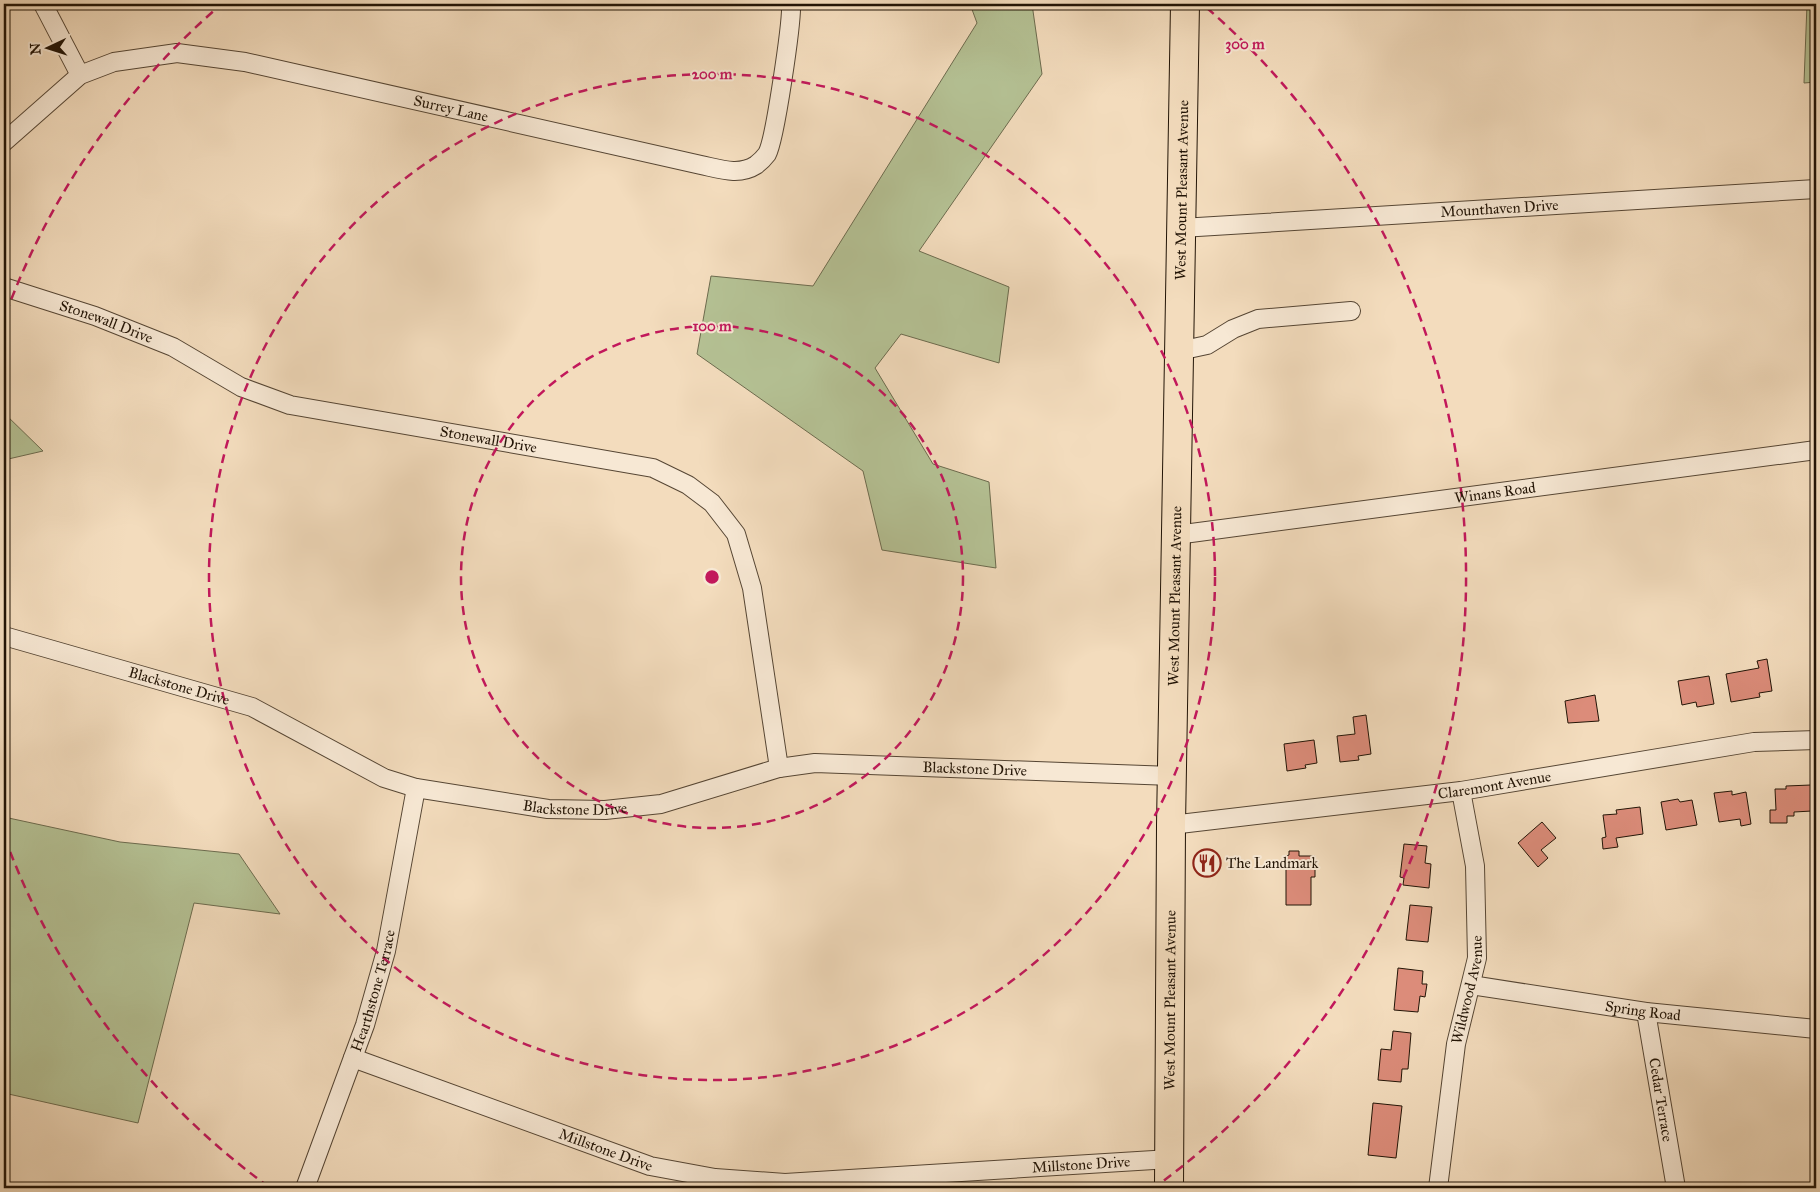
<svg xmlns="http://www.w3.org/2000/svg" width="1820" height="1192" viewBox="0 0 1820 1192" font-family="'IM FELL Great Primer',serif">
	<rect width="100%" height="100%" fill="#f3dcbd"/>
	<filter id="stains"><feTurbulence type="fractalNoise" baseFrequency=".004" numOctaves="4"/><feColorMatrix values="0 0 0 0 .2 0 0 0 0 .09 0 0 0 0 .02 0 0 0 .5 -.17"/></filter>
	<radialGradient id="worn" r=".72"><stop offset=".6" stop-color="#630" stop-opacity="0"/><stop offset="1" stop-color="#630" stop-opacity=".3"/></radialGradient>
	<path fill="#b5c295" stroke="#6c6b4e" d="M970 4H1032L1042 74 919 251 1009 287 999 363 901 334 875 368 933 464 989 482 996 568 882 550 863 471 697 354 711 276 813 286 977 23Z
		M1807 4H1816V82L1804 83Z
		M4 413 43 451 4 460Z
		M4 817 120 842 239 854 280 914 194 903 138 1123 4 1093Z"/>
	<path fill="#dc8c7a" stroke="#221406" d="M1767 659 1772 691 1759 693 1760 697 1731 702 1726 674 1759 668 1757 661Z
		M1709 676 1714 704 1697 707 1696 702 1682 705 1678 681Z
		M1595 695 1599 721 1568 723 1565 701Z
		M1366 715 1371 754 1358 756 1359 760 1340 762 1337 736 1355 734 1353 717Z
		M1314 740 1317 763 1305 765 1306 768 1287 771 1284 744Z
		M1811 785 1812 811 1794 812V816H1787V823H1770V810H1776L1775 789H1786V786Z
		M1732 791V795L1746 792 1751 824 1741 826 1740 819 1719 822 1714 793Z
		M1678 799 1680 802 1692 800 1697 825 1666 830 1661 802Z
		M1640 807 1643 834 1616 838 1618 847 1603 849 1602 838 1606 837 1603 815 1617 814 1616 810Z
		M1542 822 1556 838 1541 850 1548 858 1538 867 1518 843Z
		M1404 844 1427 846 1425 863 1431 864 1429 888 1403 885 1404 878 1400 877Z
		M1289 851H1299V856H1315V877H1311V905H1286V856L1289 855Z
		M1410 905 1432 907 1428 942 1406 940Z
		M1398 968 1423 971 1422 984H1427L1425 997 1420 996 1418 1012 1394 1010Z
		M1393 1031 1411 1033 1408 1069H1402L1401 1082 1378 1080 1381 1049 1391 1050Z
		M1373 1103 1402 1106 1396 1158 1368 1155Z"/>
	<g fill="none" stroke-linecap="round" stroke-linejoin="round">
		<g stroke="#564634" stroke-width="20">
			<g id="minor">
				<path d="M43 4 80 75"/>
				<path id="s1" d="M4 142 80 75 114 62 177 53 245 62 701 165C720 169 739 176 756 165 760 162 764 158 767 154 775 140 792 22 791 4"/>
				<path id="s2" d="M1181 228 1816 189"/>
				<path id="s3" d="M4 287 95 316 173 347 241 387 290 405 653 468 688 485 712 503 736 534 752 588 779 768"/>
				<path d="M1179 351 1207 345 1233 329 1258 319 1351 311"/>
				<path id="s4" d="M1176 535 1816 450"/>
				<path id="s5" d="M4 636 252 707 384 778 416 788 548 809 605 810 661 804 779 768 815 763 1172 776"/>
				<path id="s6" d="M1171 825 1461 791 1754 742 1816 740"/>
				<path id="s7" d="M1471 985 1646 1012 1816 1029"/>
				<path id="s8" d="M1646 1012 1676 1188"/>
				<path id="s9" d="M353 1058 650 1166 715 1178 785 1183 1170 1159"/>
				<path id="s10" d="M305 1188 365 1025 386 951 416 788"/>
				<path id="s11" d="M1438 1188 1456 1044 1477 958 1475 866 1461 791"/>
			</g>
		</g>
		<g stroke="#221406" stroke-width="30">
			<g id="primary">
				<path id="s12" d="M1169 1188 1171 825 1185 4"/>
			</g>
		</g>
		<use href="#minor" stroke="#f7e8d4" stroke-width="18"/>
		<use href="#primary" stroke="#f3dcbd" stroke-width="28"/>
	</g>
	<g fill="none" stroke="#c2185b" stroke-width="2.5" stroke-dasharray="9 6">
		<circle cx="712" cy="577" r="251"/>
		<circle cx="712" cy="577" r="503"/>
		<path d="M269 1187A754 754 0 0 1 6 841M6 313A754 754 0 0 1 217 8M1207 8A754 754 0 0 1 1155 1187"/>
	</g>
	<defs>
		<g id="restaurant-ring" transform="scale(1.4375)"><circle r="9.5" fill="#f7e8d4" stroke="#8f2418" stroke-width="1.5"/><path d="M-5-6h1v4h1v-4h1v4h1v-4h1v5L-1.5 .5V6h-2V.5L-5-1ZM5-6V6H3V1.5H1.5Q1.5-4 5-6Z" fill="#8f2418"/></g>
	</defs>
	<g fill-rule="evenodd">
		<use href="#restaurant-ring" x="1207" y="863"/>
	</g>
	<g text-anchor="middle" stroke-width="4" stroke-linejoin="round" paint-order="stroke">
		<g font-size="15" fill="#221406" stroke="#f7e8d4">
			<text dy="5" stroke="none"><textPath href="#s1" startOffset="481">Surrey Lane</textPath></text>
			<text dy="5" stroke="none"><textPath href="#s12" startOffset="998">West Mount Pleasant Avenue</textPath></text>
			<text dy="5" stroke="none"><textPath href="#s2" startOffset="319">Mounthaven Drive</textPath></text>
			<text dy="5" stroke="none"><textPath href="#s3" startOffset="108">Stonewall Drive</textPath></text>
			<text dy="5" stroke="none"><textPath href="#s3" startOffset="512">Stonewall Drive</textPath></text>
			<text dy="5" stroke="none"><textPath href="#s4" startOffset="322">Winans Road</textPath></text>
			<text dy="5" stroke="none"><textPath href="#s12" startOffset="592">West Mount Pleasant Avenue</textPath></text>
			<text dy="5" stroke="none"><textPath href="#s5" startOffset="182">Blackstone Drive</textPath></text>
			<text dy="5" stroke="none"><textPath href="#s5" startOffset="1008">Blackstone Drive</textPath></text>
			<text dy="5" stroke="none"><textPath href="#s6" startOffset="326">Claremont Avenue</textPath></text>
			<text dy="5" stroke="none"><textPath href="#s5" startOffset="602">Blackstone Drive</textPath></text>
			<text dy="5" stroke="none"><textPath href="#s11" startOffset="201">Wildwood Avenue</textPath></text>
			<text dy="5" stroke="none"><textPath href="#s10" startOffset="209">Hearthstone Terrace</textPath></text>
			<text dy="5" stroke="none"><textPath href="#s12" startOffset="188">West Mount Pleasant Avenue</textPath></text>
			<text dy="5" stroke="none"><textPath href="#s7" startOffset="174">Spring Road</textPath></text>
			<text dy="5" stroke="none"><textPath href="#s8" startOffset="89">Cedar Terrace</textPath></text>
			<text dy="5" stroke="none"><textPath href="#s9" startOffset="269">Millstone Drive</textPath></text>
			<text dy="5" stroke="none"><textPath href="#s9" startOffset="749">Millstone Drive</textPath></text>
		</g>
		<g font-size="15" fill="#221406" stroke="#f7e8d4" text-anchor="start">
			<text x="1226" y="868">The Landmark</text>
		</g>
	</g>
	<circle cx="712" cy="577" r="8" fill="#c2185b" stroke="#f7e8d4" stroke-width="2.5"/>
	<g font-size="15" text-anchor="middle" font-weight="bold" fill="#c2185b" stroke="#f7e8d4" stroke-width="4" stroke-linejoin="round" paint-order="stroke">
		<text x="1245" y="49">300 m</text>
		<text x="712" y="79">200 m</text>
		<text x="712" y="331">100 m</text>
	</g>
	<rect width="1820" height="1192" fill="none" stroke="#f3dcbd" stroke-width="20"/>
	<rect x="5" y="5" width="1810" height="1182" fill="none" stroke="#221406" stroke-width="2.5"/>
	<rect x="10" y="10" width="1800" height="1172" fill="none" stroke="#221406"/>
	<g transform="translate(48 48) rotate(266)" stroke="#f7e8d4" stroke-width="4" paint-order="stroke">
	<path d="M0-4L9 19L0 12L-9 19Z" fill="#221406"/>
	<text y="-8" font-size="14" font-weight="bold" text-anchor="middle" fill="#221406">N</text>
	</g>
	<rect width="100%" height="100%" filter="url(#stains)"/>
	<rect width="100%" height="100%" fill="url(#worn)"/>
</svg>
